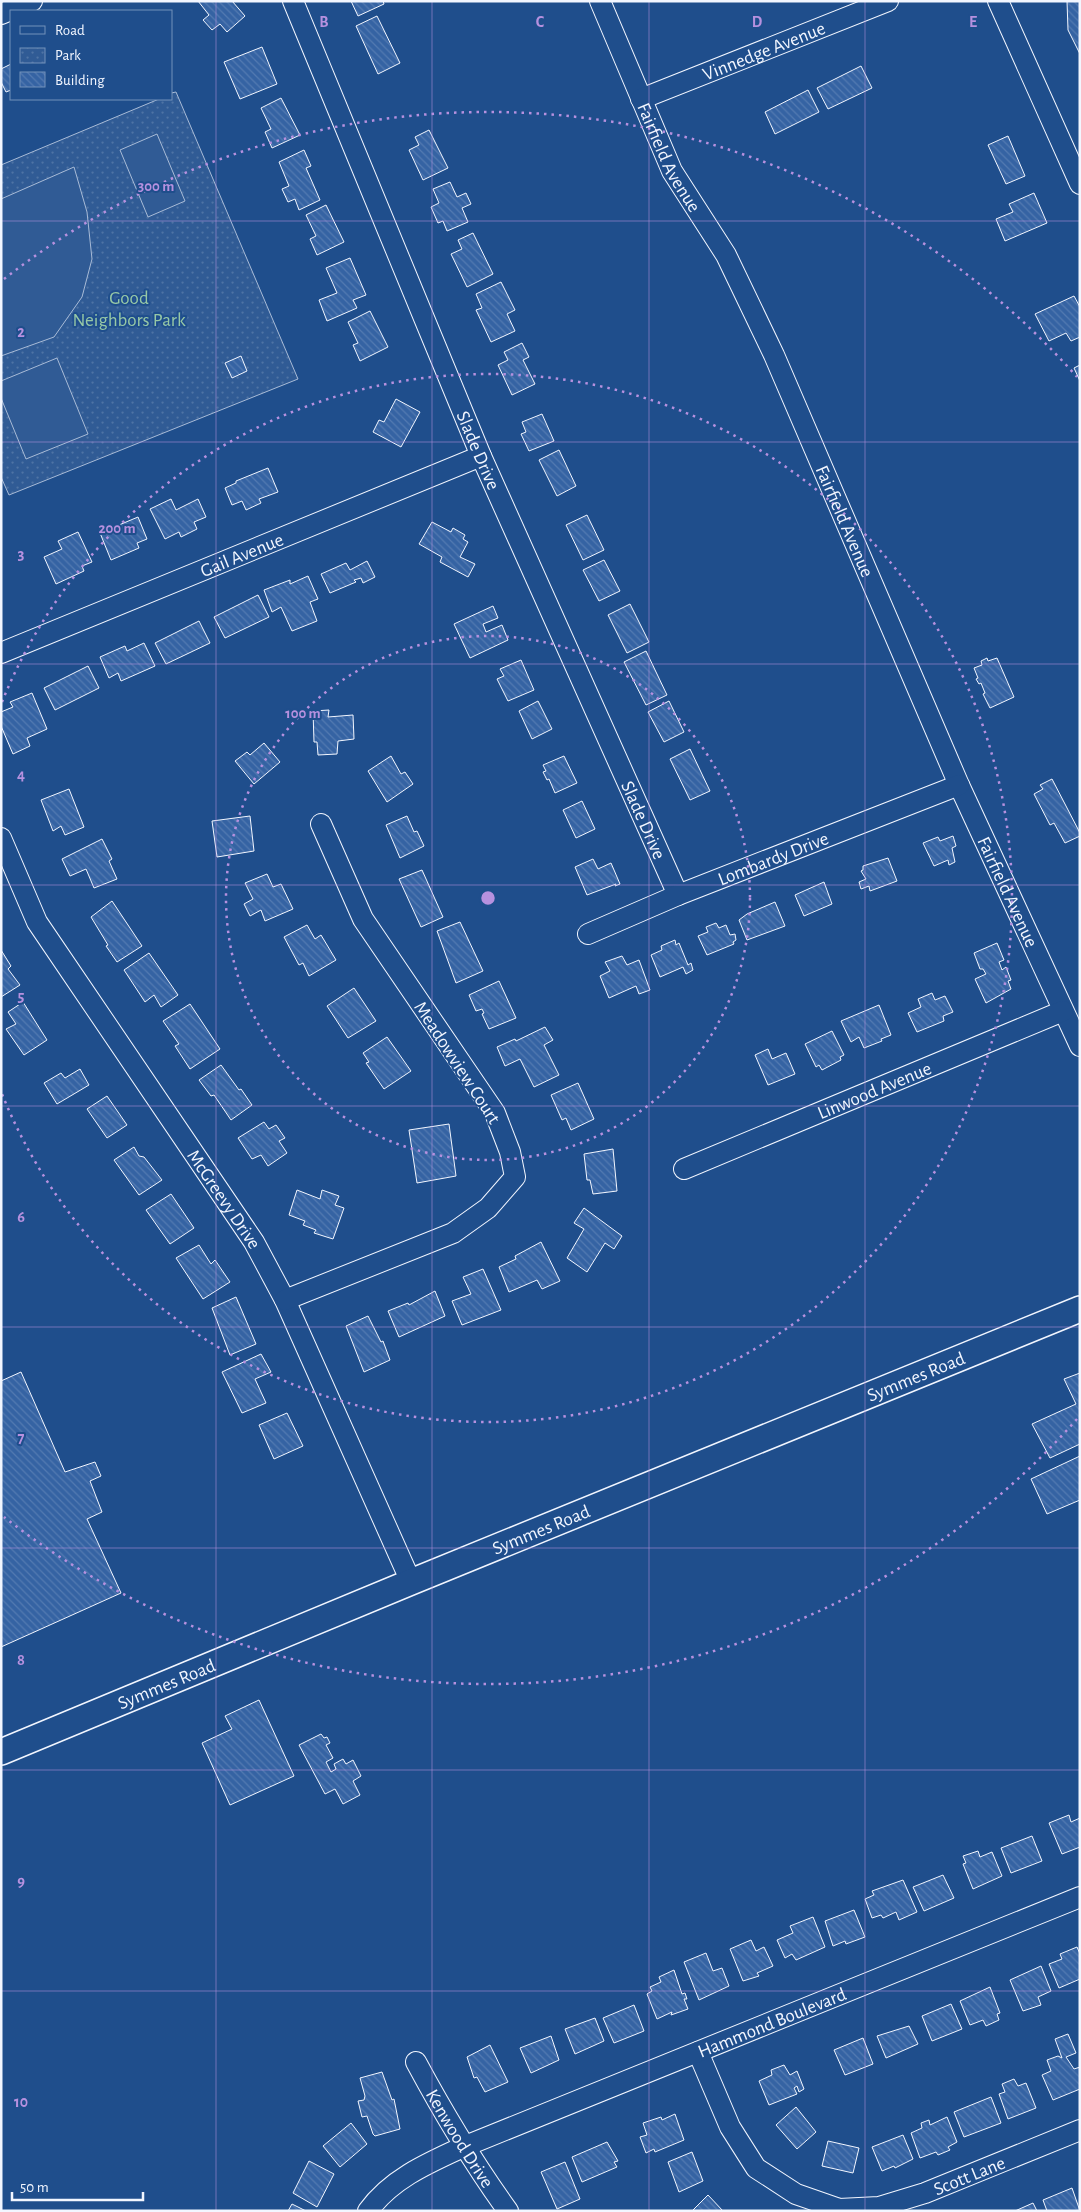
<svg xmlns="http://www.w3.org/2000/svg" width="1081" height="2212" viewBox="0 0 1081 2212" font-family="'Alegreya Sans',sans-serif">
	<defs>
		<pattern id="park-dots" width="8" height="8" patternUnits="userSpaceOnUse" patternTransform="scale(1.25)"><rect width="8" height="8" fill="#305b95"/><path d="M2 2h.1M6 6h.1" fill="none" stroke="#4e73a5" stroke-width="1.8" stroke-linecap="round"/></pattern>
		<pattern id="building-back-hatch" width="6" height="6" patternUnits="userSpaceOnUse" patternTransform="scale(1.25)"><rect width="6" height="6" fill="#3563a3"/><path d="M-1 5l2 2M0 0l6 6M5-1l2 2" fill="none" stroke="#537ab1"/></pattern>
	</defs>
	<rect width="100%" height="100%" fill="#1f4e8c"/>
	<path fill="url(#park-dots)" stroke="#a8bbd7" d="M176 92 298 379 9 495 1 477V165L159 99H171V93Z"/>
	<path fill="#305b95" stroke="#a8bbd7" d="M157 134 185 201 148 217 120 150Z
		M74 167 87 212 92 259 82 297 54 337 1 356V199Z
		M57 358 88 434 26 459 1 398V381Z"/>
	<path fill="url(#building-back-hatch)" stroke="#f2f6ff" d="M198 1H232L245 16 227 32 220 24 212 30 203 20 209 15Z
		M351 1H383L384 4 358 16Z
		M1067 1H1080V54L1068 30Z
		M377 16 400 63 378 74 356 26Z
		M262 47 277 84 240 99 224 62Z
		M11 64V90L6 92 1 82V69Z
		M861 66 872 88 828 109 817 88Z
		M808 90 819 112 775 134 765 112Z
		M281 98 300 135 272 148 265 132 271 129 261 108Z
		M429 130 448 168 423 180 409 150 419 145 415 137Z
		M1008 136 1025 176 1006 184 988 145Z
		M304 150 311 166 306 168 320 200 299 210 295 199 288 202 282 189 289 186 279 162Z
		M450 182 457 197 466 193 471 204 462 208 468 222 447 231 443 221 438 223 431 207 439 203 433 189Z
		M1034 193 1047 223 1005 241 996 219 1013 212 1009 204Z
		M326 205 344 242 317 255 310 239 316 236 306 215Z
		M473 233 493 274 467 287 451 254 462 249 458 240Z
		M350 258 366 295 353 300 357 308 327 321 319 300 337 293 326 268Z
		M501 282 515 310 507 314 515 331 491 342 476 310 482 308 476 294Z
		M1074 296 1080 307V337L1071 341 1066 333 1049 341 1035 314Z
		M370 311 388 347 360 361 353 345 358 343 348 322Z
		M522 343 529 357 523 360 535 384 512 395 498 365 508 360 504 352Z
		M241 356 247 371 232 378 225 363Z
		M1080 365V381L1074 368Z
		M396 399 420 412 401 447 373 432 379 420 384 422Z
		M542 414 554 441 529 451 521 434 526 432 522 422Z
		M559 450 576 486 557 496 539 460Z
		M268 468 278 492 259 499 261 503 246 510 242 501 232 505 225 488 236 483V481Z
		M171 499 176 510 198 499 206 517 194 522 197 529 181 537 179 532 165 539 150 509Z
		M587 515 604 550 583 560 566 525Z
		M138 517 147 539 137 543 139 548 111 560 100 533Z
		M432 522 451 532 453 528 465 535 463 539 468 542 460 557 475 564 468 577 440 562 442 557 419 544Z
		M78 532 92 562 82 566 84 571 56 584 44 557 62 549 58 541Z
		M604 560 620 591 599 601 583 570Z
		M367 561 375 577 363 583 361 578 354 580 356 582 330 593 321 574 346 563 350 570Z
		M308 576 318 599 310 602 317 621 292 631 281 607 272 612 264 590 290 580V584Z
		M258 595 269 617 225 638 214 617Z
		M630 604 649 642 627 653 608 615Z
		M493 606 498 618 483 624 486 632 502 625 508 640 470 658 454 624Z
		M199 621 210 643 166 664 155 643Z
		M144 643 155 666 121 681 118 673 109 678 100 657 125 646 127 651Z
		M646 651 667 695 646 705 624 662Z
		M987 658 988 661 997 658 1014 697 990 708 983 694 985 693 981 683 979 684 976 679 978 678 974 668 982 665 981 661Z
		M521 660 534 690 508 701 497 679 504 676 500 669Z
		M88 666 99 688 55 710 44 688Z
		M32 693 47 729 27 738 30 746 13 754 1 726V712L13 707 10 702Z
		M538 701 552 729 532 739 519 711Z
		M669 701 684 732 664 742 648 712Z
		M329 710 328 717 353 715 354 739 338 741 337 754 318 755 317 742H314L313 711Z
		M264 743 280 762 254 784 235 761 247 752 250 755Z
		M690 749 710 791 690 800 670 759Z
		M391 756 401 774 405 772 413 784 387 802 368 771Z
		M564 756 577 783 555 793 549 779 547 780 543 772 546 771 543 765Z
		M1052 779 1080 833V836L1065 843 1054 823 1050 825 1034 794 1043 789 1040 785Z
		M69 789 84 827 65 835 61 826 53 831 41 800Z
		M582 801 595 829 576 838 563 810Z
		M250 816 254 851 217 857 212 821Z
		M407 816 414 832 417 831 424 846 400 858 386 825Z
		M953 836 956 846 952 848 955 862 949 865 948 860 934 866 923 843 938 837 940 841Z
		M102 839 112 859 109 861 117 879 94 888 86 869 70 876 62 859Z
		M888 858 897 881 870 891 869 886 861 889 859 882 866 879 861 871 863 870V866Z
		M593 859 598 869 611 863 620 884 615 886 616 884 587 895 575 867Z
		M422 870 443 917 421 927 399 879Z
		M267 874 273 887 281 884 293 909 265 921 261 910 250 916 244 904 253 899 245 883Z
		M824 882 832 904 804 916 795 895Z
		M112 901 142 946 117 962 106 946 108 945 91 917Z
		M775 902 785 926 747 940 739 920 747 914Z
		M460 922 483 971 456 983 437 931Z
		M716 923 719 928 726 925 730 935 735 934 736 940 733 942 734 944 707 955 698 936 708 932 706 927Z
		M307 925 315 939 321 935 336 960 309 976 303 963 299 965 284 937Z
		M675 940 676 945 679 943 688 965 691 963 693 970 686 974 683 967 660 977 651 955 662 950 661 946Z
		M997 943 1004 960 999 962 1002 970 1006 967 1011 980 1008 981 1011 989 986 1003 975 979 986 974 983 969H980L974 953Z
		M1 950 11 966 8 969 20 985 1 997Z
		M149 953 178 995 161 1007 154 995 145 1002 124 970Z
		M622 956 627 965 639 960 650 990 639 994 636 986 609 998 600 976 610 971 605 962Z
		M499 981 516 1018 489 1029 482 1014 484 1013 482 1009 476 1011 469 995Z
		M354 988 376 1021 348 1038 327 1006Z
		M932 993 935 1000 945 996 953 1012 943 1016 944 1021 917 1032 908 1013 921 1007 918 999Z
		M23 1002 47 1040 24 1055 6 1029 16 1024 8 1012Z
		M190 1004 220 1049 190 1069 175 1046 179 1044 163 1021Z
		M879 1005 891 1035 881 1039 882 1041 864 1048 859 1037 851 1042 841 1021Z
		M545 1027 553 1040 544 1045 559 1075 534 1087 520 1059 505 1066 497 1047 515 1039 516 1041Z
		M832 1031 844 1055 840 1057 841 1060 822 1070 819 1065 816 1067 805 1044Z
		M387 1037 411 1071 384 1089 366 1063 369 1062 363 1053Z
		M768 1049 772 1059 786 1053 795 1074 768 1085 755 1055Z
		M221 1065 239 1090 241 1089 252 1105 231 1120 214 1095 211 1096 199 1080Z
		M80 1069 89 1085 57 1104 44 1083 61 1073 65 1078Z
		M578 1083 594 1119 571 1130 566 1118 562 1120 551 1095Z
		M107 1096 127 1125 107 1138 87 1109Z
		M264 1122 269 1129 276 1125 285 1138 279 1141 287 1153 268 1166 261 1155 252 1159 238 1138Z
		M449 1124 456 1176 417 1183 409 1130Z
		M134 1147 139 1156 144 1157 162 1180 139 1195 114 1160Z
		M613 1149 617 1191 593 1194 590 1180H587L584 1154Z
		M297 1190 320 1199 322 1190 339 1196 335 1205 344 1208 333 1239 314 1233 316 1230 303 1225 305 1221 289 1215Z
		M171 1194 194 1228 170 1244 146 1210Z
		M584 1208 622 1236 614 1249 605 1243 587 1272 567 1258 584 1229 574 1223Z
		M541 1242 560 1281 542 1289 537 1280 509 1292 499 1267 516 1259 515 1256Z
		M199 1245 211 1264 215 1260 230 1282 203 1299 176 1258Z
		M483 1269 501 1310 462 1325 452 1301 471 1294 463 1277Z
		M435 1291 445 1316 399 1337 388 1311 408 1303 409 1305Z
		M236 1297 256 1344 230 1355 212 1308Z
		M368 1316 381 1342 383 1341 390 1360 364 1372 346 1326Z
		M261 1354 271 1372 255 1379 266 1403 242 1413 222 1372Z
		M21 1372 65 1472 95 1462 101 1476 90 1481 102 1512 87 1519 121 1593 1 1647V1381Z
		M1080 1373V1444L1050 1458 1032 1424 1076 1404 1064 1379Z
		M287 1413 303 1446 274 1459 259 1425Z
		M1080 1456V1500L1047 1514 1031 1479Z
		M259 1700 294 1776 230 1805 202 1743 232 1729 225 1716Z
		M321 1734 324 1738 327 1737 330 1743 326 1745 333 1758 326 1762 331 1772 336 1769 334 1764 343 1759 346 1764 353 1760 361 1776 353 1781 360 1795 343 1804 335 1789 325 1794 299 1745Z
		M1069 1815 1071 1822 1080 1818V1847L1062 1854 1049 1823Z
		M1032 1836 1042 1861 1011 1873 1001 1848Z
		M978 1851 980 1857 992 1852 1002 1876 973 1889 963 1864 966 1863 963 1856Z
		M943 1875 954 1898 924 1911 913 1887Z
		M903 1880 917 1912 899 1920 896 1912 883 1918 881 1915 872 1918 865 1899 874 1895 872 1891Z
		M854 1910 865 1937 846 1944 845 1941 833 1946 825 1921Z
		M813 1917 825 1947 796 1960 792 1954 785 1958 777 1940 793 1933 790 1926Z
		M751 1940 756 1951 764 1947 773 1966 757 1973 759 1976 743 1981 730 1949Z
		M1077 1947 1080 1954V1979L1059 1988 1049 1964 1062 1959 1060 1954Z
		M706 1953 713 1971 722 1968 729 1986 699 2000 684 1962Z
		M1041 1966 1051 1991 1038 1997 1041 2005 1023 2011 1010 1980Z
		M674 1970 682 1994 685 1993 687 1999H684L688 2009 671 2015 672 2012 657 2019 647 1994 652 1991 650 1987 661 1982 659 1977Z
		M990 1987 1000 2013 997 2014 999 2020 986 2026 983 2020 970 2025 960 2001Z
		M951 2004 962 2029 932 2041 922 2016Z
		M634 2005 644 2031 614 2043 603 2018Z
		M595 2018 604 2041 575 2054 565 2029Z
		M909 2026 918 2044 886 2058 877 2036Z
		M1068 2034 1076 2053 1066 2057 1074 2069 1080 2067V2089L1053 2100 1042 2075 1051 2071 1047 2060 1058 2056 1062 2058 1055 2039Z
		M551 2036 559 2060 531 2073 520 2048Z
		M863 2038 873 2064 845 2075 834 2050Z
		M490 2045 508 2082 485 2092 477 2077 474 2078 467 2057Z
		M784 2065 790 2075 797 2071 804 2089 799 2092 797 2086 794 2088 797 2094 769 2105 759 2081 772 2075 771 2070Z
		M382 2072 392 2100 394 2099 400 2129 375 2136 373 2134 367 2116 362 2117 358 2101 364 2100 365 2096 360 2078Z
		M1014 2079 1018 2086 1026 2083 1036 2108 1008 2119 999 2094 1005 2092 1002 2084Z
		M991 2097 1001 2123 964 2137 954 2112Z
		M796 2107 816 2132 797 2149 776 2125Z
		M675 2114 684 2140 655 2152 654 2149 646 2153 640 2137 647 2135 643 2123 661 2117 662 2120Z
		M947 2117 957 2142 948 2147 950 2150 938 2155 936 2152 920 2158 911 2133 922 2128 921 2123 929 2120 930 2125Z
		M351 2123 367 2144 340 2167 323 2146Z
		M903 2135 913 2159 895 2168 894 2166 882 2171 872 2147Z
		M828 2141 859 2148 853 2173 822 2166Z
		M607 2142 618 2161 614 2162 617 2167 582 2182 572 2157Z
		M692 2152 703 2181 679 2192 668 2162Z
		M309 2161 334 2174 317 2207 293 2193Z
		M565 2162 580 2199 557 2209 541 2172Z
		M1072 2188 1080 2211H1047L1043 2200Z
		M708 2195 723 2211H692Z
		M1033 2203 1037 2211H1015Z
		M292 2204 306 2211H288Z"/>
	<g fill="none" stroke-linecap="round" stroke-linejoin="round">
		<g stroke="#f2f6ff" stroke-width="22">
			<g id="minor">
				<path id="s1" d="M293 1 481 456 678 895"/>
				<path id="s2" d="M600 1 672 171 726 255 774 355 959 785 1080 1046"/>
				<path d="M998 1 1080 184"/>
				<path d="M1 14 32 1"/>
				<path id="s3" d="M641 99 888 1"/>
				<path id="s4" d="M1 653 481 456"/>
				<path id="s5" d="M1 838 37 922 254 1242 285 1300 411 1582"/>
				<path id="s6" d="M588 934 678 895 959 785"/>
				<path id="s7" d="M684 1169 1063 1011"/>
				<path d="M285 1300 453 1233 488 1208 515 1177 510 1152 495 1113 363 919 321 824"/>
				<path id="s8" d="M698 2052 730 2127 756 2168 796 2194 839 2209 879 2207 925 2193 1080 2130"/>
				<path id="s9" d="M416 2062C445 2116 472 2161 508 2211"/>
				<path id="s10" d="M368 2211C391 2179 428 2163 463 2147L1080 1897"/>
			</g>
		</g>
		<g stroke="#f2f6ff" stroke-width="28">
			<g id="major">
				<path id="s11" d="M1 1752 411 1582 1080 1309"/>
			</g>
		</g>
		<use href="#minor" stroke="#1f4e8c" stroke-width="20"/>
		<use href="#major" stroke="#1f4e8c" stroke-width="25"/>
	</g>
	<path fill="none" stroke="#b691df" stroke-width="1" stroke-opacity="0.55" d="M216 1V2211M432 1V2211M649 1V2211M865 1V2211M1 221H1080M1 442H1080M1 664H1080M1 885H1080M1 1106H1080M1 1327H1080M1 1548H1080M1 1770H1080M1 1991H1080"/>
	<g fill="none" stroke="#b691df" stroke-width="2.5" stroke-dasharray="2.5 5">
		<circle cx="488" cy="898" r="262"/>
		<path d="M2 702A524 524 0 1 1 2 1094"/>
		<path d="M1077 1419A786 786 0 0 1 4 1517M4 279A786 786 0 0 1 1077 377"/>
	</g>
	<g text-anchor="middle" stroke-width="4" stroke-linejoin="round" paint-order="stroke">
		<g font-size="19" fill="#f2f6ff" stroke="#1f4e8c">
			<text dy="7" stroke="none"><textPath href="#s3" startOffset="132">Vinnedge Avenue</textPath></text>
			<text dy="7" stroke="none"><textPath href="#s2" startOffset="171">Fairfield Avenue</textPath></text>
			<text dy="7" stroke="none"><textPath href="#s1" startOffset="486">Slade Drive</textPath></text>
			<text dy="7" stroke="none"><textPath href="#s2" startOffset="576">Fairfield Avenue</textPath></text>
			<text dy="7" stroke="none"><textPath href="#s4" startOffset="260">Gail Avenue</textPath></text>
			<text dy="7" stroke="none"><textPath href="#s1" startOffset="891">Slade Drive</textPath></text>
			<text dy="7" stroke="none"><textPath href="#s6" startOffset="200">Lombardy Drive</textPath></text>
			<text dy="7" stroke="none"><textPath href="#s2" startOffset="981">Fairfield Avenue</textPath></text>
			<text transform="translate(458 1062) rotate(57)" y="7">Meadowview Court</text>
			<text dy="7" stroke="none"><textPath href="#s7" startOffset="206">Linwood Avenue</textPath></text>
			<text dy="7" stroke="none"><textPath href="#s5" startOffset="426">McGreevy Drive</textPath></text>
			<text dy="7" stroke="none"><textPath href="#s11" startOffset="989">Symmes Road</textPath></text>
			<text dy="7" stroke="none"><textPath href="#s11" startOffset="584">Symmes Road</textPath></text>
			<text dy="7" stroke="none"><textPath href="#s11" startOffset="179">Symmes Road</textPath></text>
			<text dy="7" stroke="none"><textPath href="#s10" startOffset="449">Hammond Boulevard</textPath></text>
			<text dy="7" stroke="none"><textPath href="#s9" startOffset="88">Kenwood Drive</textPath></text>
			<text dy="7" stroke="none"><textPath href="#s8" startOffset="359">Scott Lane</textPath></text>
		</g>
		<g font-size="19" fill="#97c8a6" stroke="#1f4e8c">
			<text x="129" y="304">Good<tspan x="129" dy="22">Neighbors Park</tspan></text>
		</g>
	</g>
	<g font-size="16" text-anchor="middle" font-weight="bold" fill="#b691df" stroke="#1f4e8c" stroke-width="4" stroke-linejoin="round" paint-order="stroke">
		<text x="324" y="27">B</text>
		<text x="540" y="27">C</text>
		<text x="757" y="27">D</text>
		<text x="973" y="27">E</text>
		<text x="21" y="337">2</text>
		<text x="21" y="559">3</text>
		<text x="21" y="780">4</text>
		<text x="21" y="1001">5</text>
		<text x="21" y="1222">6</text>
		<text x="21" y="1443">7</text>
		<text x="21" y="1665">8</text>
		<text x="21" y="1886">9</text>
		<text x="21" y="2107">10</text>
	</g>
	<circle cx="488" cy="898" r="8" fill="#b691df" stroke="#1f4e8c" stroke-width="2.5"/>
	<g font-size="15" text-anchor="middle" font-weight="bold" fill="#b691df" stroke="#1f4e8c" stroke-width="4" stroke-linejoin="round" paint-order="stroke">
		<text x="156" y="191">300 m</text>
		<text x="117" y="533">200 m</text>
		<text x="303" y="718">100 m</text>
	</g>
	<rect width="1081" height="2212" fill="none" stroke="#f2f6ff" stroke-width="5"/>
	<rect x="10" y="10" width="162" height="90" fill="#1f4e8c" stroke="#7391ba"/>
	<rect x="20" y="26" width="25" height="8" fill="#1f4e8c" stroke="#7391ba"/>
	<text x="55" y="35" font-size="15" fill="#f2f6ff">Road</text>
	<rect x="20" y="48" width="25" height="15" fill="url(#park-dots)" stroke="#7391ba"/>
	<text x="55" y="60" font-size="15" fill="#f2f6ff">Park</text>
	<rect x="20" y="72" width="25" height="15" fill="url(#building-back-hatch)" stroke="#7391ba"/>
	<text x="55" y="85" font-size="15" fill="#f2f6ff">Building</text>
	<path d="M12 2192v8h131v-8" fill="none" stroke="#f2f6ff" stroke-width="2.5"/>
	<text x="20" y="2192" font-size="15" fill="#f2f6ff" stroke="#1f4e8c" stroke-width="4" paint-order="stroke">50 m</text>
</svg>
